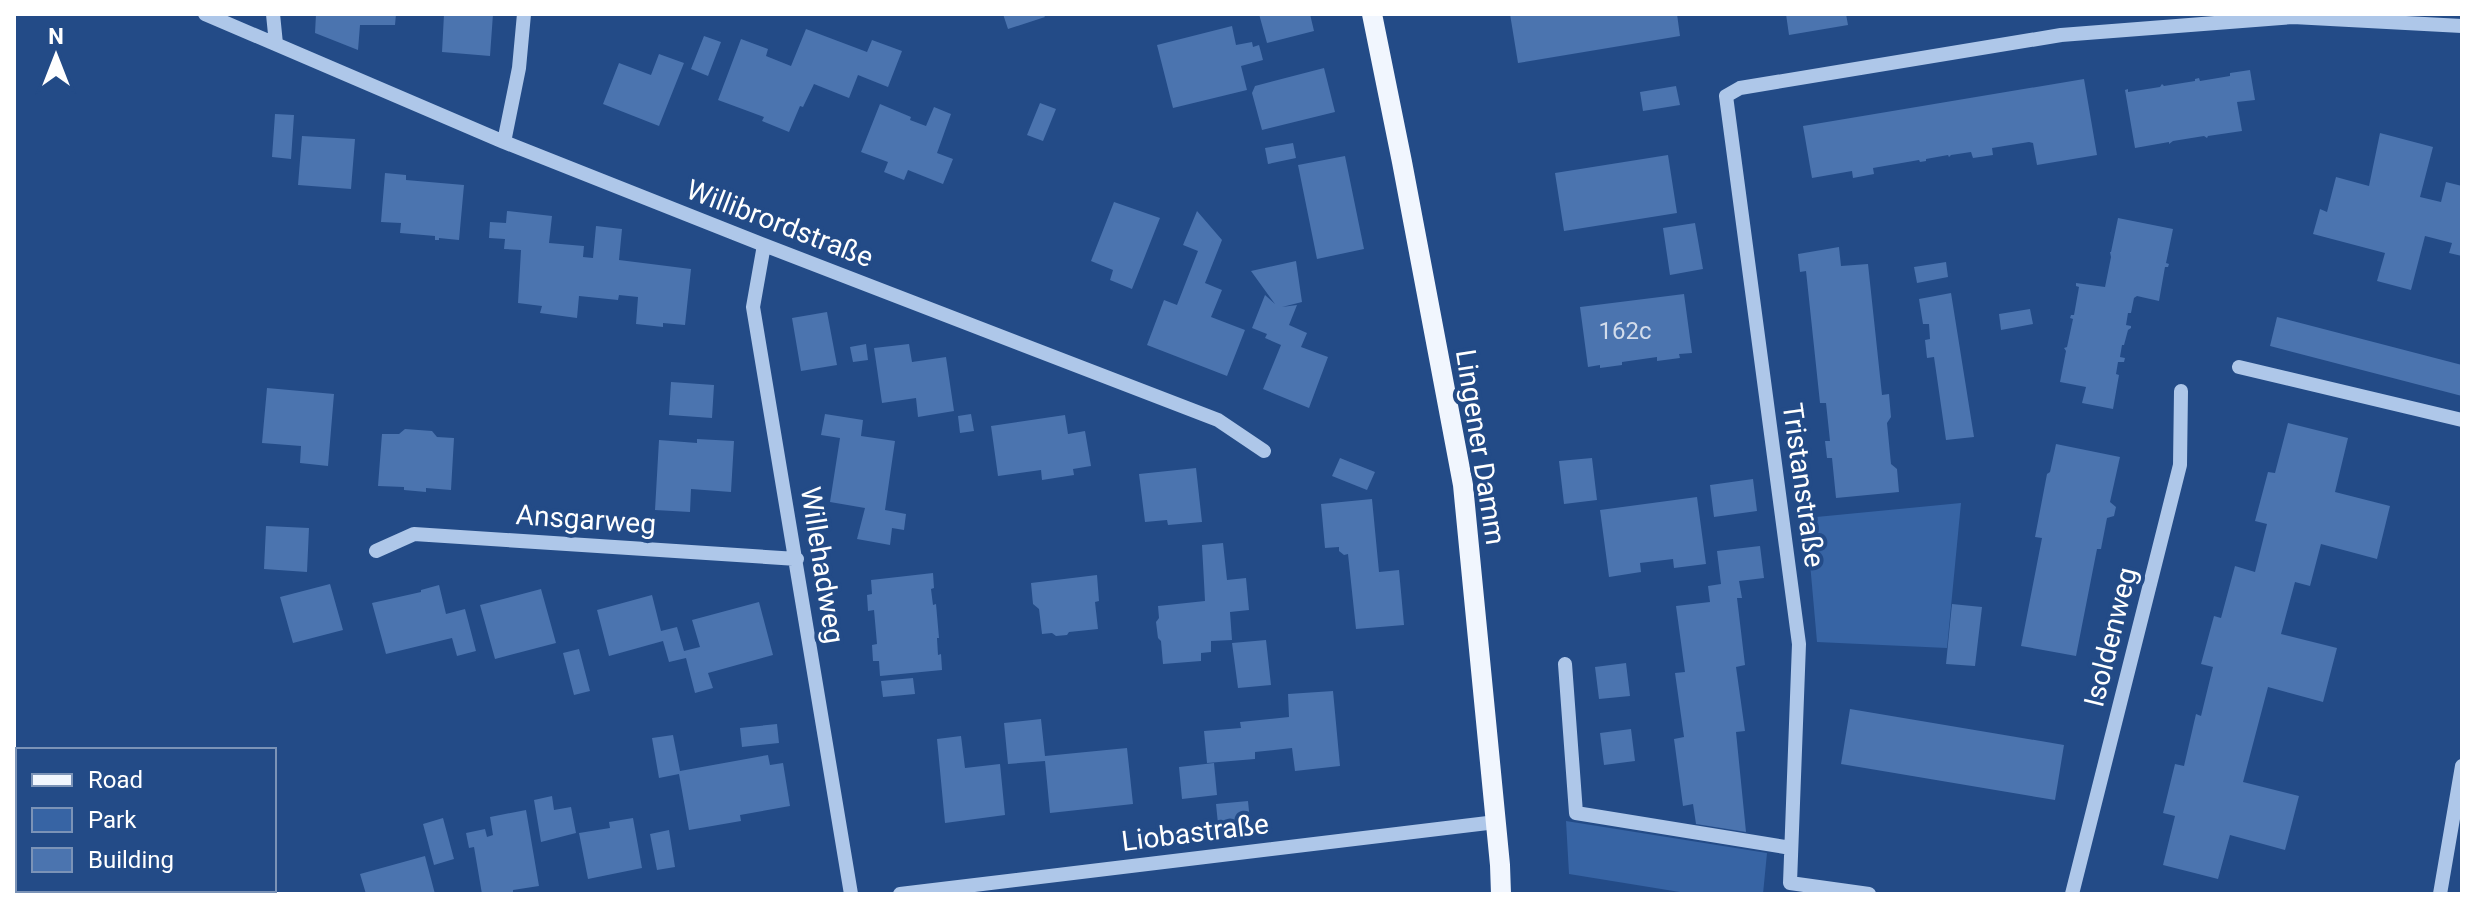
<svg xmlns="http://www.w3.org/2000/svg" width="2476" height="908" viewBox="0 0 2476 908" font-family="Roboto,sans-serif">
	<rect width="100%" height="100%" fill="#234b87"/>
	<path fill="#3764a4" d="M1961 503 1947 648 1817 642 1806 518Z
		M1566 821 1767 853 1763 894H1692L1569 874Z"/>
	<path fill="#4b74af" d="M316 14H396L395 25H360L358 50 315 33Z
		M444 14H493L490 56 442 52Z
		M1003 14H1043L1045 17 1008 29Z
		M1259 14H1310L1314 31 1267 43Z
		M1510 14H1677L1680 36 1518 63Z
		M1786 14H1846L1848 25 1789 35Z
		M1232 26 1236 45 1252 42 1253 47 1259 45 1263 60 1241 66 1247 90 1173 108 1157 45Z
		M806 29 867 52 872 40 902 51 888 87 858 75 849 98 814 84 803 107 800 106 789 132 762 121 764 117 718 100 741 39 768 49 766 56 791 66Z
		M704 36 721 42 708 76 691 69Z
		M659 54 684 63 659 126 603 104 619 63 651 75Z
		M1324 68 1335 112 1262 130 1252 93 1255 86Z
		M2250 70 2255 100 2237 102 2242 131 2208 136 2207 138 2204 136 2173 141 2169 144V142L2135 148 2125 90 2128 89V92L2160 87 2162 84 2164 86 2195 81V79L2199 78 2200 81 2230 76V73Z
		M2084 79 2097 155 2037 165 2033 143 2029 142 1992 148 1993 155 1973 158 1971 152 1951 155 1949 157 1948 155 1926 159V161L1920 162 1919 160 1873 168 1874 174 1853 178 1852 171 1812 178 1803 126Z
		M1676 86 1680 105 1643 111 1640 92Z
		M1040 103 1056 109 1043 141 1027 135Z
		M880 104 911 117 910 120 926 126 934 107 951 114 937 153 953 159 943 184 908 170 904 180 884 172 888 162 861 152Z
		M275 114 294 115 291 159 272 157Z
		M2380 133 2433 147 2420 197 2441 202 2446 182 2462 186V256L2449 253 2452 243 2425 236 2411 290 2377 281 2385 253 2313 234 2320 209 2327 212 2336 177 2369 186Z
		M302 136 355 139 351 189 298 185Z
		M1293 143 1296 158 1268 164 1265 148Z
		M1668 155 1677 213 1564 231 1555 173Z
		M1345 156 1364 249 1317 259 1298 165Z
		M385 173 406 175V180L464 185 459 240 439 238V240H435V236L400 233 401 223 381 222Z
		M1114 202 1160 218 1132 289 1110 280 1113 270 1091 261Z
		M507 211 552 216 549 243 584 246 583 257 593 258 596 226 622 229 619 260 691 269 685 325 663 323V327L636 324 638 297 619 295 618 300 579 296 577 318 540 313 542 306 518 303 521 250 504 249 505 239 489 238 490 222 506 223Z
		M1197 211 1222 240 1205 283 1222 290 1211 317 1245 330 1227 376 1147 345 1164 300 1177 305 1198 251 1183 245Z
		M2118 218 2173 229 2166 263 2169 264 2168 267H2165L2159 301 2137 296 2134 298 2131 313H2128L2126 325 2131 326V328L2128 330 2124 345H2122L2120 357 2125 358 2124 362H2118L2116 374 2119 375 2113 409 2082 403 2086 387 2060 382 2066 351 2064 348 2067 347 2073 319 2070 318 2071 315H2074L2079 287 2076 286V283L2105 287 2111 257 2110 252H2111Z
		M1695 223 1703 269 1670 275 1663 228Z
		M1839 247 1841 266 1868 264 1882 395 1889 394 1891 417 1887 423 1891 464 1897 469 1899 492 1836 498 1832 458H1827L1825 441H1830L1826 403H1820L1806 271 1800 272 1798 254Z
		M1296 261 1302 302 1282 307 1297 305 1289 325 1307 333 1301 347 1328 357 1309 408 1263 389 1281 345 1265 338 1267 334 1252 328 1265 295 1275 304 1251 271Z
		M1946 262 1948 277 1917 283 1914 267Z
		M1951 293 1974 437 1946 440 1934 357 1927 358 1925 340 1930 339 1929 324H1923L1919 299Z
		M1684 294 1692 353 1679 354 1680 358 1657 361V357L1622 362V365L1600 368V365L1588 367 1580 307Z
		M2030 309 2033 324 2001 330 1999 314Z
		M827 312 837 365 801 371 792 318Z
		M2277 317 2462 365V396L2270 346Z
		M866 344 868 360 853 362 850 347Z
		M909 344 912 362 946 357 954 411 918 417 916 398 882 403 874 348Z
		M671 382 714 385 712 418 669 415Z
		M267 388 334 394 328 466 300 463 301 446 262 443Z
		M825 414 863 420 861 436 895 441 885 510 906 514 904 530 892 528 890 545 857 539 865 508 830 502 840 438 821 435Z
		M971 414 974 431 960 433 958 416Z
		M1065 415 1068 434 1085 431 1091 466 1073 469 1074 475 1042 480 1041 470 998 476 991 426Z
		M2288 423 2348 438 2335 492 2390 506 2377 559 2321 544 2310 586 2295 582 2281 634 2337 648 2323 702 2268 687 2243 782 2299 796 2285 850 2230 835 2218 879 2163 865 2175 816 2163 813 2175 764 2184 766 2196 714 2201 716 2213 667 2201 664 2214 616 2221 618 2235 566 2255 572 2267 524 2255 521 2268 472 2275 473Z
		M405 429 432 431 437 437 454 438 451 490 426 488V492L404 490V487L378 486 382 434H399Z
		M697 439 734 441 731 492 691 489 690 512 655 510 659 440 697 443Z
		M2056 444 2120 457 2110 502 2116 507 2114 516 2107 518 2101 549H2097L2076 656 2021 646 2042 538 2035 537 2047 474 2050 472Z
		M1340 458 1375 472 1367 490 1332 476Z
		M1592 458 1597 500 1564 504 1559 461Z
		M1196 468 1202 522 1168 525 1167 520 1145 522 1139 474Z
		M1753 479 1757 511 1714 517 1710 485Z
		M1697 497 1706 564 1674 568 1673 559 1640 563 1641 572 1609 577 1600 510Z
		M1372 499 1379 572 1399 570 1404 625 1356 629 1348 554 1344 555 1339 551V547L1325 548 1321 504Z
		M266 526 309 528 307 572 264 569Z
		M1223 543 1227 580 1246 578 1249 610 1230 612 1232 640 1211 641V652L1201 653V661L1163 664 1161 641 1158 638 1156 622 1159 618 1158 606 1205 601 1202 545Z
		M1760 546 1764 578 1739 581 1742 598H1737L1745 665 1736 667 1745 731 1736 732 1746 832 1696 824 1693 804 1683 806 1674 739 1684 737 1675 673 1685 672 1676 606 1710 602 1708 586 1721 584 1717 551Z
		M933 573 934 588 931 589 933 605 936 604 939 638H937L938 655 941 654 942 670 880 676 879 661H873L872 645 877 644 874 610 868 611 867 595 872 594 871 580Z
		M1097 575 1099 601 1095 602 1098 629 1069 632 1067 635 1056 636 1052 633 1042 634 1039 609 1033 604 1031 583Z
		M330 584 343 630 293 643 280 597Z
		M439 585 446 614 465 609 476 651 457 656 452 638 386 654 372 603 421 592V590Z
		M541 589 556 643 495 659 480 605Z
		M652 595 661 631 677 627 684 651 700 647 692 620 759 602 773 655 708 673 713 688 695 693 686 658 669 662 663 641 609 656 597 610Z
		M1952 604 1982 607 1975 666 1946 664Z
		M1266 640 1271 685 1238 688 1232 643Z
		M579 649 590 691 574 695 563 653Z
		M1626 663 1630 696 1599 699 1595 667Z
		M913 678 915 694 883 697 881 681Z
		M1333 691 1340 766 1295 771 1292 748 1255 752V759L1207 763 1204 731 1241 728 1240 722 1289 717 1288 694Z
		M1850 709 2064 745 2055 800 1841 764Z
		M1041 719 1045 756 1127 748 1133 804 1050 813 1045 761 1008 764 1004 723Z
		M777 724 779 743 742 747 740 728Z
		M1631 729 1635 761 1604 765 1600 733Z
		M673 735 680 771 768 755 770 765 783 763 790 806 740 815 741 821 689 830 679 774 659 778 652 738Z
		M961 736 965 768 1000 764 1005 815 945 823 937 739Z
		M1214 763 1217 795 1182 799 1179 767Z
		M552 796 554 810 571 807 576 833 541 842 534 800Z
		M1248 801 1250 821 1218 824 1216 804Z
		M526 810 539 886 513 890V893L508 894H482L474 847 469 848 466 833 485 829 487 837 493 835 490 817Z
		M443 818 454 859 434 865 423 824Z
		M633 818 642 868 588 879 579 833 610 828 609 822Z
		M669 830 675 867 657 870 650 834Z
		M425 856 435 894H366L360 874Z"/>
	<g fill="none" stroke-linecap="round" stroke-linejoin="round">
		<path stroke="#aec7e9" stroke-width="14" d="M205 14 504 142 764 245 1218 420 1264 451
			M273 14 276 44
			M504 142 519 68 524 14
			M764 245 753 307 851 894
			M2239 367 2462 420
			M376 551 414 534 797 559
			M1565 664 1576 813 1791 848
			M900 894 1496 822
			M1869 894 1790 883 1799 644 1726 96 1740 88 2061 35 2293 17 2462 26
			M2072 894 2180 465 2181 391
			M2440 894 2462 766"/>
		<path stroke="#f1f6fe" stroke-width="20" d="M1372 14 1402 162 1463 485 1500 865 1501 894"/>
	</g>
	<g text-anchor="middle" stroke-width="8" stroke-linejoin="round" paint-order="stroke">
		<g font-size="24" fill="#d2dceb">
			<text x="1625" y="339">162c</text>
		</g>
		<g font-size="28" fill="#fff" stroke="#234b87">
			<text transform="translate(780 223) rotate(21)" y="10">Willibrordstraße</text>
			<text transform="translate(1481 447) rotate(81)" y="10">Lingener Damm</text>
			<text transform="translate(1804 485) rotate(82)" y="10">Tristanstraße</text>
			<text transform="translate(586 519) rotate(4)" y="10">Ansgarweg</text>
			<text transform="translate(823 565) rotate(81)" y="10">Willehadweg</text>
			<text transform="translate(2110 637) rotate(-76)" y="10">Isoldenweg</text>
			<text transform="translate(1195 832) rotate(-7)" y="10">Liobastraße</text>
		</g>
	</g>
	<rect width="2476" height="908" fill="none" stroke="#ffffff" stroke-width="32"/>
	<rect x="16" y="748" width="260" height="144" fill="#234b87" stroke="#7b93b7" stroke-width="2"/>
	<rect x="32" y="774" width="40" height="12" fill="#f1f6fe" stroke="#7b93b7" stroke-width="2"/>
	<text x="88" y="788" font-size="24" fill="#ffffff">Road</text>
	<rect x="32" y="808" width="40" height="24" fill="#3764a4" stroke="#7b93b7" stroke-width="2"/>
	<text x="88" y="828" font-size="24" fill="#ffffff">Park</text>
	<rect x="32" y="848" width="40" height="24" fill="#4b74af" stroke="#7b93b7" stroke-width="2"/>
	<text x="88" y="868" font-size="24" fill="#ffffff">Building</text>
	<g transform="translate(56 56)" stroke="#234b87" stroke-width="6" paint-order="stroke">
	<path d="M0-6L14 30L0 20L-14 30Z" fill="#ffffff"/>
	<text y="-12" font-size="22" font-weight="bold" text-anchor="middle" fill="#ffffff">N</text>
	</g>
</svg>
